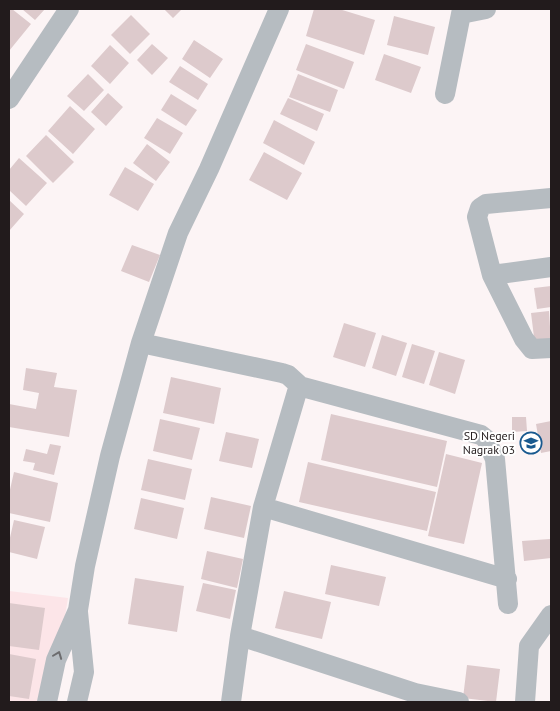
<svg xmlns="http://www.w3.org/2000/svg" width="560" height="711" viewBox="0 0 560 711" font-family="'PT Sans',sans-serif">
	<rect width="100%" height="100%" fill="#fcf4f5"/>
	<path fill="#fce5e8" d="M9 591 68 598 51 702H9Z"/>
	<path fill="#ddcacc" d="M9 9H12L31 24 9 51Z
		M22 9H45L35 20Z
		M164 9H182L173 18Z
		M314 9H339L375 20 364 55 306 36Z
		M131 15 150 34 130 54 111 35Z
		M394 16 435 27 428 55 387 45Z
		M194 40 223 59 210 78 182 59Z
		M152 44 168 58 152 75 137 60Z
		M306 44 354 62 344 89 296 70Z
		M110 45 129 63 110 84 91 66Z
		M384 54 421 67 411 93 375 80Z
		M180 66 208 84 198 100 169 82Z
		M88 74 104 90 84 111 67 96Z
		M298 74 338 90 330 112 289 97Z
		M108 93 123 107 106 126 91 112Z
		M171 94 197 110 186 126 161 110Z
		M288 98 324 114 317 131 280 114Z
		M70 106 95 129 73 154 48 131Z
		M157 118 183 133 170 154 144 138Z
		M274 120 315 142 304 165 263 143Z
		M46 135 74 162 53 183 26 156Z
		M147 144 170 162 156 181 133 163Z
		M264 152 302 173 287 200 249 180Z
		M19 158 47 183 26 206 9 190V170Z
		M125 167 154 184 138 211 109 195Z
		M9 200 24 214 9 231Z
		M132 245 160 255 149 282 121 271Z
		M551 286V307L537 309 534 288Z
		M549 311 551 343 535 345 531 313Z
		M344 323 376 333 365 367 333 357Z
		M382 335 407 343 396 376 372 368Z
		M412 344 435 351 424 384 402 377Z
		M439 352 465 360 455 394 429 385Z
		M26 368 57 373 54 387 77 390 69 437 9 427V404L36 409 39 393 23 390Z
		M171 377 221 388 214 424 163 413Z
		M331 414 447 441 437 487 321 460Z
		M512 417H526L527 431 512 432Z
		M160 419 200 428 192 460 153 451Z
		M551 421V451L541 453 536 424Z
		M226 432 259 439 252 468 219 461Z
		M50 444 61 446 54 475 33 470 35 463 23 461 26 449 47 454Z
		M446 454 482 463 464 544 428 536Z
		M148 459 192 469 185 500 141 490Z
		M308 462 436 492 427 531 299 502Z
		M14 472 58 483 50 522 9 513V494Z
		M211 497 251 506 244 538 204 529Z
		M141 498 184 508 177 539 134 529Z
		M14 520 45 527 37 559 9 552V542Z
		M550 539 551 558 524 561 522 541Z
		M207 551 243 559 237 588 201 579Z
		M331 565 386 577 379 606 325 594Z
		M135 578 184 586 177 632 128 624Z
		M203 583 236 590 230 619 196 611Z
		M284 591 331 602 322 639 275 628Z
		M9 603 45 608 39 650 9 646Z
		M9 654 36 659 29 699 9 696Z
		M467 665 500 669 496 702 463 698Z"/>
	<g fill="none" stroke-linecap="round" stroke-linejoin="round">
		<path stroke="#b6bcc1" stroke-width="20" d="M461 14 486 9
			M445 94 462 9
			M9 99 69 9
			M551 198 486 204 480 208 477 217 492 275 524 339 532 349 551 348
			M492 275 551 267
			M141 343 282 373 288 375 299 385 263 507 240 636 415 693 459 702
			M299 386 481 435 486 439 495 459 508 604
			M263 507 507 579
			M47 702 56 660 78 610 85 566 110 456 141 343 178 233 209 169 279 9
			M77 702 84 672 78 612
			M231 702 240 636
			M525 702 529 646 551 615"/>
	</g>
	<defs><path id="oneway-chevron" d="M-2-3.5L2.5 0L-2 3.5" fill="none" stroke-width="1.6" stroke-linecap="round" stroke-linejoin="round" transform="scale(1.25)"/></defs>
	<use stroke="#6c6c6e" href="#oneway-chevron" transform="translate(58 655) rotate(-69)"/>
	<defs>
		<g id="school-ring" transform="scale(1.125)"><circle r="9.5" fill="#fff" stroke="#18598f" stroke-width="1.5"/><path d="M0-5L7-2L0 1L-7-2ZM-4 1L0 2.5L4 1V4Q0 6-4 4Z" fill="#18598f"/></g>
	</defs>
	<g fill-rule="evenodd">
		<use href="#school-ring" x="531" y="443"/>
	</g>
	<g text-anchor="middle" stroke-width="4" stroke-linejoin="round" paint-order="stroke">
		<g font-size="12" fill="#221b1c" stroke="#fff" text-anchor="end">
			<text x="515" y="440">SD Negeri<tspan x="515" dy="14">Nagrak 03</tspan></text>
		</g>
	</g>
	<rect width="560" height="711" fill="none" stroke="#221b1c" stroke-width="20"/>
</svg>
